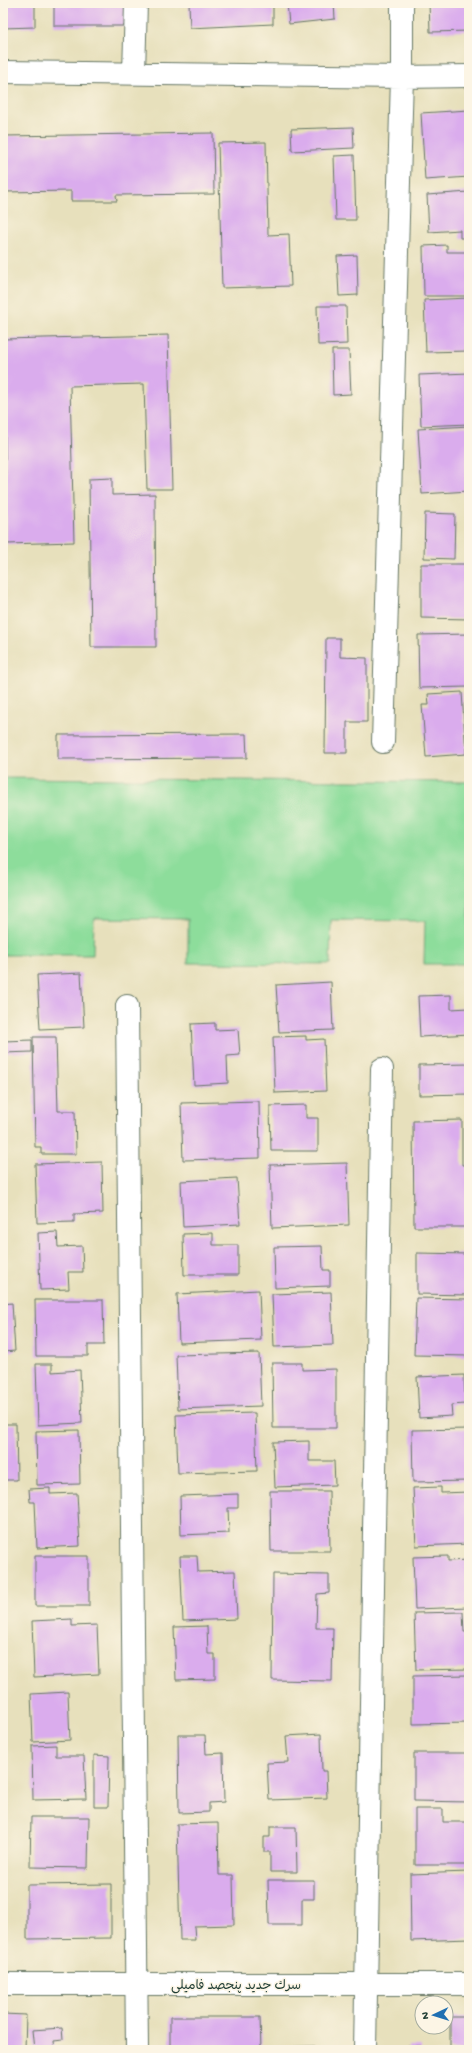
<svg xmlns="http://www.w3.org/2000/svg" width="472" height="2053" viewBox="0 0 472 2053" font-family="'Gochi Hand','Playpen Sans Arabic',sans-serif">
	<rect width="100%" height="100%" fill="#fcf5e5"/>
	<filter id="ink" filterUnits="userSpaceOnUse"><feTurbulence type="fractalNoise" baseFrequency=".025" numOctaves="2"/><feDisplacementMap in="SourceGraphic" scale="8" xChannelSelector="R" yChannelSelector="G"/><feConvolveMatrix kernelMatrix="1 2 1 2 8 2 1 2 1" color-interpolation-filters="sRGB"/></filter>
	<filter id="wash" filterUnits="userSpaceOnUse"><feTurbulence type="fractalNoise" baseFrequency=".012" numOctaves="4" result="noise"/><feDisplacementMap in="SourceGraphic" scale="16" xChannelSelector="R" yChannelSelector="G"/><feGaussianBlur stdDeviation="0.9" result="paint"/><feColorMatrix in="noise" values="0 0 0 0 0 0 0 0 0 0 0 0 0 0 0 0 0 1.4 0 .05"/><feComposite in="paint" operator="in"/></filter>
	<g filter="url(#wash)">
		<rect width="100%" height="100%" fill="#e7e0bc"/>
		<path fill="#8ddd9b" stroke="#568d68" d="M3 778 469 782V964H424L425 921 331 920 330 964 188 963V919L94 918 93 955H3Z"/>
		<g id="blocks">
			<path fill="#daaced" d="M3 3H35V27L3 28Z
				M54 3H128L127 26H54Z
				M189 3H273V24L190 28Z
				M287 3H334L335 19 289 24Z
				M429 3H469V31L430 32Z
				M469 110V177L425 180 421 113Z
				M353 127 354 148 292 151 291 129Z
				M213 133 214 194 116 195 117 201H71V191L3 192V136Z
				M266 142 268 235 289 234 291 286 222 288 218 143Z
				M354 155 356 220H336L334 156Z
				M469 192V238H460V230L429 232 427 195Z
				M447 245V252H469V296H424L423 246Z
				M357 255 358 295 339 296 337 256Z
				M469 298V351L426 352 424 300Z
				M317 306H346L347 344 318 345Z
				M168 335 172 489H147L144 384 70 386 74 542 7 544 3 339Z
				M332 350H349L351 394 333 395Z
				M469 373V424L421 426 419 375Z
				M469 426V491L422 494 418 429Z
				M112 478V495L155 494 156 647H91L89 479Z
				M425 513 455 514 454 559 424 558Z
				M421 564H469V619L421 618Z
				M469 634V687L419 688 418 635Z
				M326 638H340V657L367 658V722H347V753H325Z
				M462 692 466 754 426 757 422 705H429L428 694Z
				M246 734 247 758 58 759V735Z
				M81 973 84 1027 40 1029 37 975Z
				M331 982 333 1030 279 1032 276 985Z
				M451 995V1009L469 1008V1034L420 1037 418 996Z
				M215 1023V1030L238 1029 240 1055 227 1056 228 1083 194 1085 191 1024Z
				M306 1036V1040L324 1039 326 1091 275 1093 273 1037Z
				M33 1037H56L58 1111H75L76 1154H41V1147H35Z
				M32 1040V1052L3 1053V1041Z
				M469 1064V1094L419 1095V1065Z
				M259 1101 260 1158 183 1160 181 1103Z
				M306 1105V1118H318V1151H271L270 1106Z
				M462 1120V1165H469V1227H414L413 1121Z
				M102 1162 103 1213 74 1214V1222L37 1223 35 1164Z
				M347 1163 349 1225 272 1228 270 1165Z
				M237 1178 240 1224 183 1227 181 1181Z
				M57 1232 58 1247 82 1246 83 1272H68L69 1289 40 1290 38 1233Z
				M213 1233V1245H238V1275H184L183 1234Z
				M322 1246 323 1270H330V1286L275 1288 274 1247Z
				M417 1253 469 1254V1295L417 1294Z
				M259 1290 261 1340 179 1343 177 1294Z
				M331 1292 333 1345 274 1347 272 1294Z
				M416 1298 469 1299V1356L414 1355Z
				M35 1300H103L104 1345H88V1356H36Z
				M12 1303 15 1351 3 1352V1304Z
				M259 1353 261 1406 178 1409 176 1355Z
				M272 1363H302V1370L336 1369V1428H273Z
				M36 1364H52V1372L80 1370 82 1423 38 1425Z
				M464 1375 465 1404 451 1405 452 1416 419 1418 417 1377Z
				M255 1413 257 1471 178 1473 176 1415Z
				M3 1424H16L17 1480H3Z
				M469 1429V1481L413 1482 412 1430Z
				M79 1430 80 1484 37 1485 36 1431Z
				M309 1441V1461H334L335 1485 275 1487 273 1442Z
				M441 1487V1493L469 1492V1544L416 1546 413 1488Z
				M50 1488V1494L77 1493 80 1546 37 1548 35 1502H30L29 1489Z
				M270 1491H329L330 1551H271Z
				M238 1494V1508H228L229 1533 181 1535 180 1496Z
				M35 1556H89V1606H35Z
				M180 1556H197L198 1572 235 1571 237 1619 183 1621Z
				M448 1556V1561L469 1560V1607L415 1609 413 1557Z
				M273 1574 329 1575V1593L317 1594 316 1628H333L332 1681 272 1680Z
				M463 1612 464 1632H469V1669L416 1670 414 1613Z
				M72 1619V1626L97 1625 99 1674 34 1677 32 1621Z
				M207 1626 208 1654H215V1679L176 1680 174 1627Z
				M469 1675V1723L413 1724V1676Z
				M68 1692 70 1740 33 1742 31 1694Z
				M321 1734 322 1771H326L327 1798 269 1800 267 1763 288 1762 286 1736Z
				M178 1735H205L206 1754 223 1753 224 1802 209 1803V1812L179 1813Z
				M56 1745V1756H84L86 1799 33 1800 32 1746Z
				M414 1753H469V1802L414 1801Z
				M94 1755 109 1756 108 1807H94Z
				M415 1809H443V1822H469V1865H415Z
				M31 1817H89L88 1868 30 1867Z
				M218 1823 219 1875H233L234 1925 194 1926 195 1940H180L177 1824Z
				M270 1827H296L297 1872H270V1852H264V1837H270Z
				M469 1872V1939L411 1941 410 1874Z
				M268 1880H314V1899H302V1925H269Z
				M111 1884V1938L27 1939V1885Z
				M3 2014 26 2015 25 2050H3Z
				M170 2017H260L261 2050H170Z
				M450 2017H469V2050H450Z
				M62 2028 63 2040 54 2041 55 2050H34L32 2030Z
				M314 2046V2050H270V2047Z
				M408 2046H421V2050H408Z"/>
		</g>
	</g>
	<g filter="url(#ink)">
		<use href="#blocks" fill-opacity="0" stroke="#657664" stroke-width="1"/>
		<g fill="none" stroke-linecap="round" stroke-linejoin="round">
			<g stroke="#657664" stroke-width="24">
				<path id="minor" d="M3 72 402 77 469 76
					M134 73 136 3
					M383 742 402 77V3
					M127 1006 137 2050
					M3 1984H469
					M365 2050 382 1069"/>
			</g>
			<use href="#minor" stroke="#fff" stroke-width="22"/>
		</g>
	</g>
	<g text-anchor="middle" stroke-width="3" stroke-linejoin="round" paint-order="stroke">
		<g font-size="13" fill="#1f3d34" stroke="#fcf5e5">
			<text x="236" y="1989">سرك جدید پنجصد فامیلی</text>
		</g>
	</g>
	<rect width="472" height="2053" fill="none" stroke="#fcf5e5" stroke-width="16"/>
	<g transform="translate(434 2015) rotate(266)"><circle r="19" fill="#fcf5e5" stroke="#a4ab9e"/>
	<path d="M0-3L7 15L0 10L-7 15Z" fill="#1f6fb2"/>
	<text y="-6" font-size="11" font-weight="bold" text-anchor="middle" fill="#1f3d34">N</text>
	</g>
</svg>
